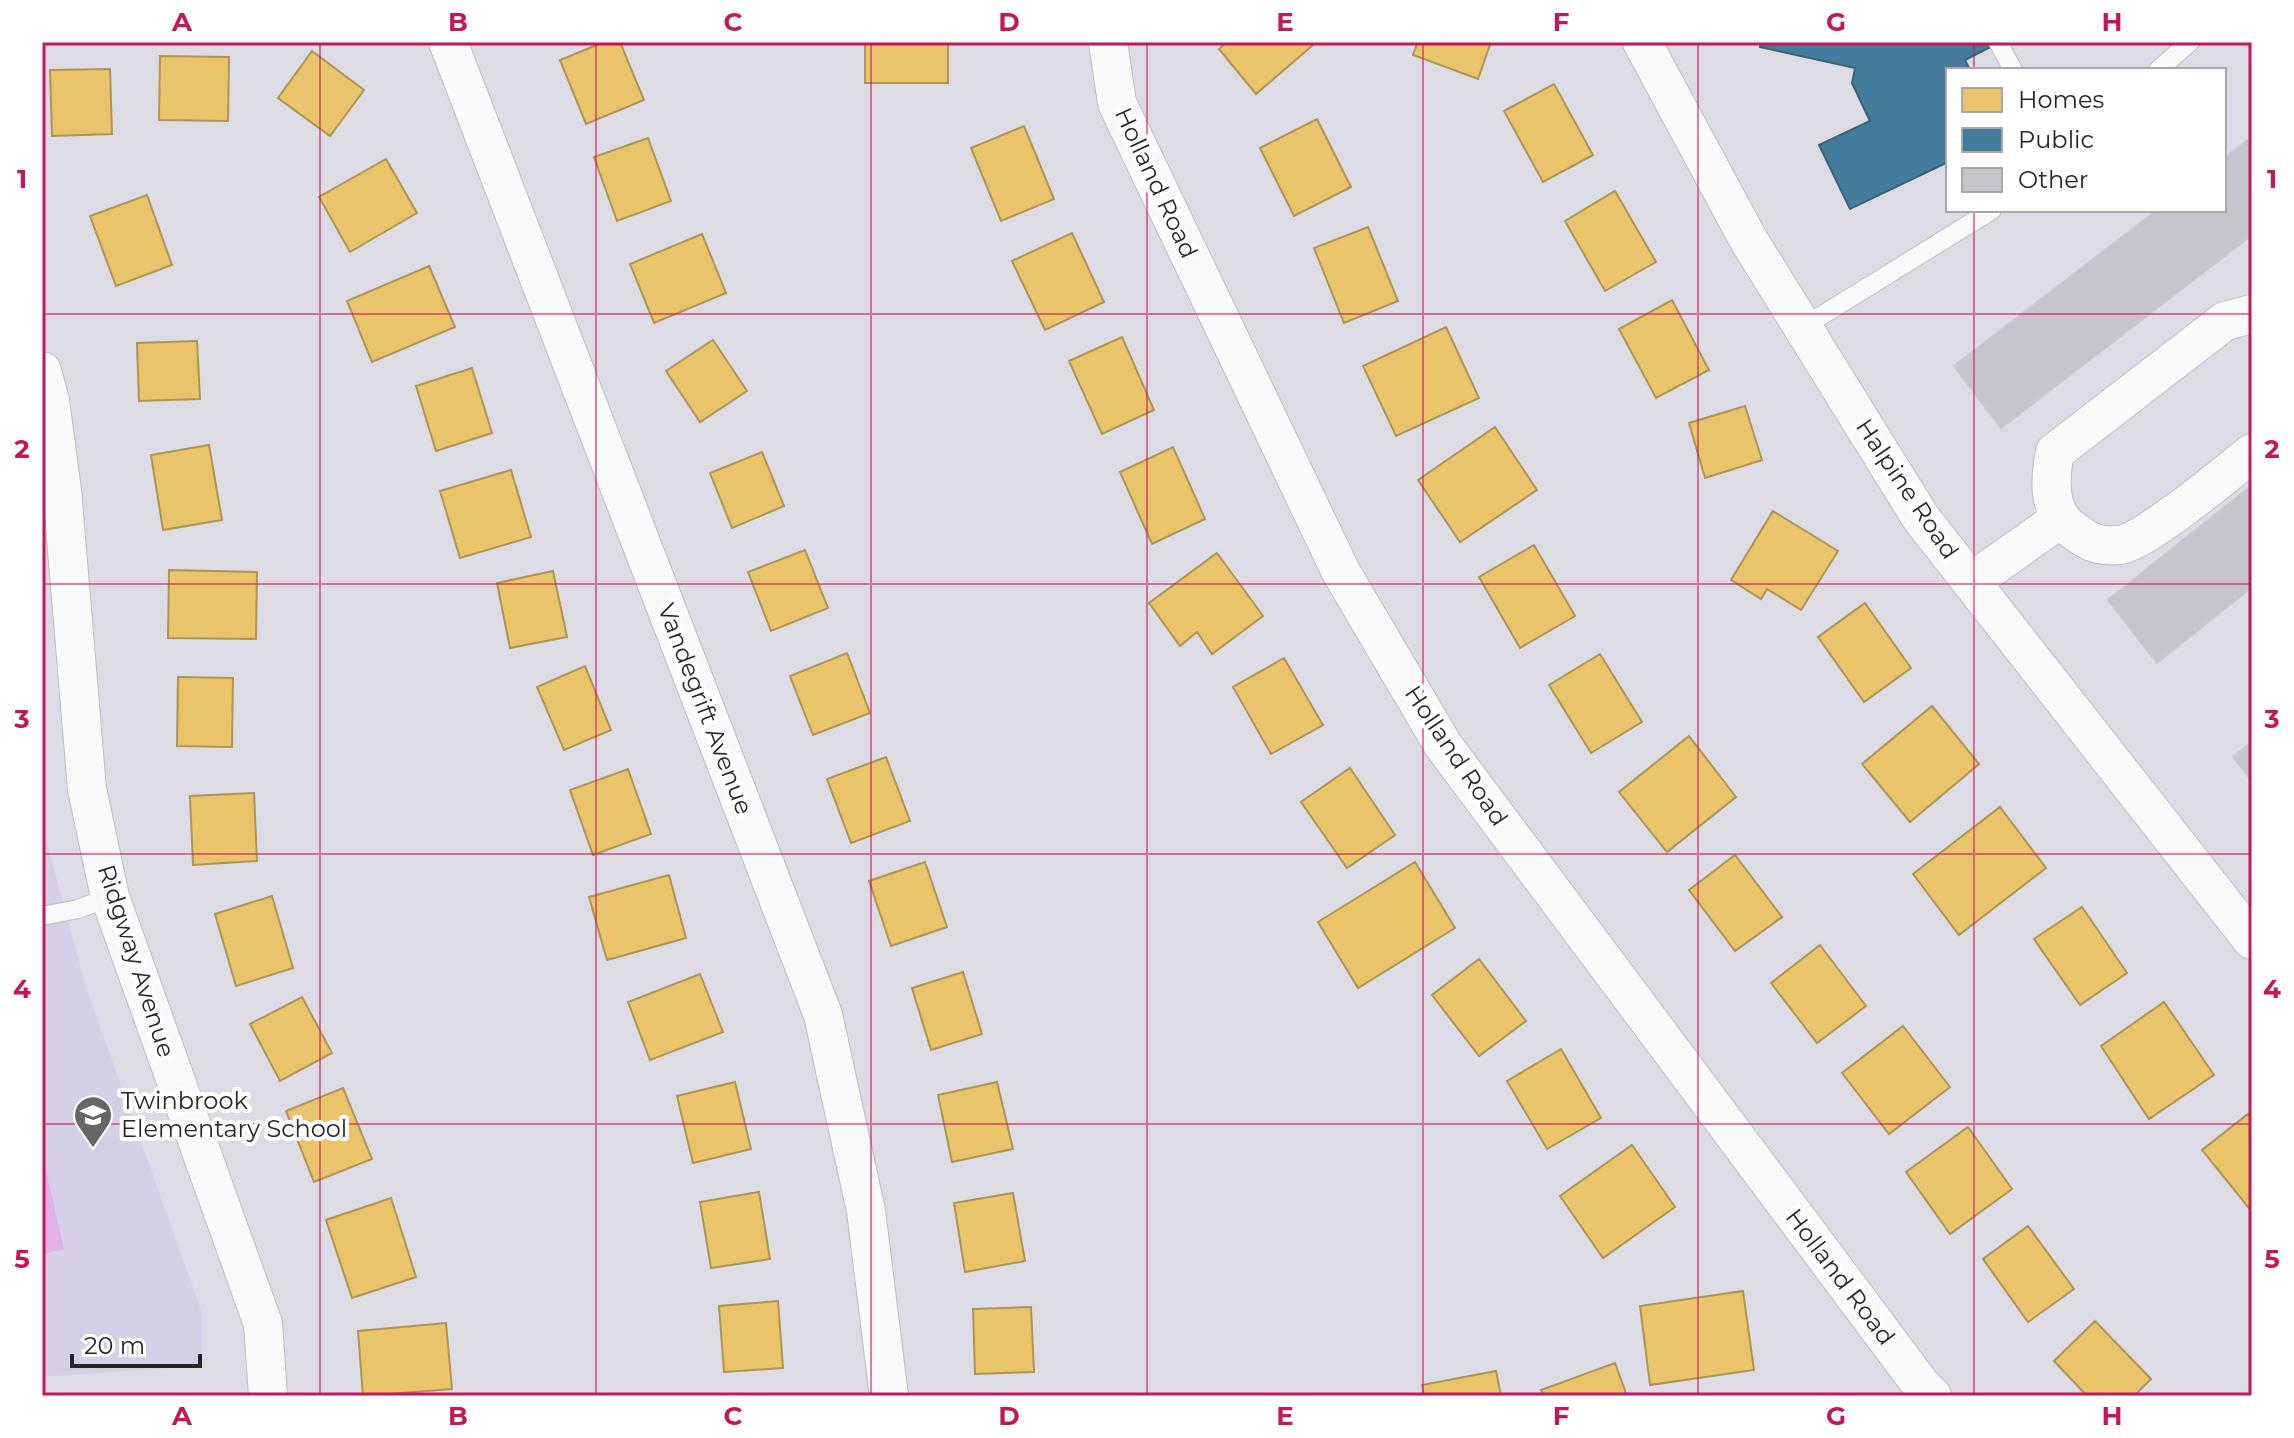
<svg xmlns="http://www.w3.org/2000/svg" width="2294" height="1438" viewBox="0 0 2294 1438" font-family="Montserrat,sans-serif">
	<rect width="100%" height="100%" fill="#dddce5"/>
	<path fill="#d5d0e8" d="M42 824 85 984 202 1313V1366L42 1377Z"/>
	<path fill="#e1b2e7" d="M42 1153 64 1249 42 1254Z"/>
	<path fill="#e9c46a" stroke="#ae9556" stroke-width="2" d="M604 42H620L644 100 586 124 560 60Z
		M865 42H948V83H865Z
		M1227 42H1311L1313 45 1256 94 1219 49Z
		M1418 42H1491L1478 79 1413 55Z
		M312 51 364 90 330 136 278 98Z
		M160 56 229 57 228 121 159 120Z
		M110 69 112 134 52 136 50 70Z
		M1554 84 1593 155 1543 182 1504 111Z
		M1317 119 1351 187 1294 216 1260 148Z
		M1024 126 1054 199 1001 221 971 148Z
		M648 138 671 201 617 221 594 157Z
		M386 159 417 213 350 252 319 197Z
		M1615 191 1656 262 1605 291 1565 221Z
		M147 195 172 265 116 286 90 216Z
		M1368 227 1398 301 1344 323 1314 248Z
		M1072 233 1104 302 1045 330 1012 261Z
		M702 234 726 293 654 323 630 264Z
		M429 266 455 327 372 362 347 301Z
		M1672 300 1709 370 1656 398 1619 329Z
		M1446 327 1479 398 1396 436 1363 366Z
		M1122 337 1154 410 1102 434 1069 361Z
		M713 340 747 391 700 422 666 371Z
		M197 341 200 399 139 401 137 343Z
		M472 368 492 433 436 451 416 386Z
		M1745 406 1762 460 1705 478 1689 423Z
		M1495 427 1537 490 1460 542 1418 480Z
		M209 445 222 520 163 530 151 455Z
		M1173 447 1205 519 1152 544 1120 472Z
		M762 452 784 506 732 528 710 473Z
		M511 470 531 537 460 558 440 491Z
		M1773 511 1838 551 1801 610 1767 589 1761 599 1731 580Z
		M1534 545 1575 616 1520 648 1479 577Z
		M805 550 828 608 771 631 748 572Z
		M1217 553 1263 616 1212 654 1197 632 1180 646 1149 603Z
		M169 570 257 572 256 639 168 638Z
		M553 571 567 637 510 648 497 583Z
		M1865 603 1911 668 1864 702 1818 637Z
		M847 653 870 713 813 735 790 676Z
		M1600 654 1642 722 1591 753 1549 685Z
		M1284 658 1323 725 1271 754 1233 687Z
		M585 666 611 730 564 750 537 687Z
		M178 677 233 678 232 747 177 746Z
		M1932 706 1979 764 1910 822 1862 764Z
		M1689 736 1736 797 1667 852 1619 792Z
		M886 757 910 821 851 843 827 779Z
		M1350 768 1395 835 1347 868 1301 802Z
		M628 769 651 834 593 855 570 790Z
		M254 793 257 861 193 865 190 796Z
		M2000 807 2046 868 1959 935 1913 874Z
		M1735 855 1782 917 1735 951 1689 890Z
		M925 862 947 927 891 946 869 881Z
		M1415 862 1455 928 1358 988 1318 922Z
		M669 875 686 938 607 960 589 897Z
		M272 896 293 968 236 986 215 914Z
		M2082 907 2127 973 2080 1005 2034 939Z
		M1820 945 1866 1006 1817 1043 1771 983Z
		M1479 959 1526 1021 1479 1056 1432 995Z
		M963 972 982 1034 931 1050 912 988Z
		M700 974 723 1032 650 1060 628 1002Z
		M302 997 332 1053 280 1081 250 1024Z
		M2164 1002 2214 1075 2149 1119 2101 1046Z
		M1903 1026 1950 1087 1889 1134 1842 1073Z
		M1561 1049 1601 1118 1547 1149 1507 1081Z
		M735 1082 751 1149 693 1163 677 1096Z
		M997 1082 1013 1149 952 1162 938 1095Z
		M343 1088 372 1159 314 1182 286 1111Z
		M2248 1114 2252 1119V1212L2202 1150Z
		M1968 1127 2012 1189 1950 1234 1906 1172Z
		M1632 1145 1675 1207 1603 1258 1560 1196Z
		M759 1192 770 1259 711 1268 700 1202Z
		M1013 1193 1025 1261 965 1272 954 1203Z
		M391 1198 416 1277 352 1298 326 1220Z
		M2028 1226 2074 1289 2028 1322 1983 1259Z
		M1743 1291 1754 1370 1650 1385 1640 1306Z
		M778 1301 783 1368 724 1372 719 1306Z
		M1031 1307 1034 1372 975 1374 973 1309Z
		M2095 1321 2151 1379 2134 1396H2087L2054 1361Z
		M446 1323 452 1389 363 1396 358 1331Z
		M1615 1363 1627 1396H1544L1541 1390Z
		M1496 1371 1501 1396H1424L1422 1385Z"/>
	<path fill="#457b9d" stroke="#3c6279" stroke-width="2" d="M1761 42H2000L1965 60 1970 70H1948V162L1850 209 1819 145 1870 121 1852 83 1855 68 1760 47Z"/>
	<path fill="#c6c5cb" stroke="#c9c8d0" stroke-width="2" d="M2252 137V235L2001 428 1954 366 2157 210H2224V158Z
		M2252 485V587L2157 663 2108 600Z
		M2252 742V781L2233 757Z"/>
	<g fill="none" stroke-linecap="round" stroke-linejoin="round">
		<g stroke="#bdbebe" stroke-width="20">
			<path id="lane" d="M1998 42 2013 70
				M2158 70 2190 42
				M1803 327 1992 210
				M42 916 78 909 110 897"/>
		</g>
		<g stroke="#bdbebe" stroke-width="40">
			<path id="street" d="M448 42 823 1015 866 1211 889 1396
				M1108 42 1117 103 1341 572 1443 745 1921 1385 1932 1396
				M1642 42 1748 239 1921 518 2252 940
				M2252 314 2225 321 2055 452C2050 477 2047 509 2069 527 2087 541 2096 547 2119 545 2142 544 2230 471 2252 453
				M42 371 50 401 62 490 87 789 110 897 263 1324 268 1396
				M1971 582 2060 519"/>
		</g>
		<use href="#lane" stroke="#fafafb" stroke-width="18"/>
		<use href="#street" stroke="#fafafb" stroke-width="38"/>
	</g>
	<path fill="none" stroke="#c2185b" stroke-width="2" stroke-opacity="0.55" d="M320 42V1396M596 42V1396M871 42V1396M1147 42V1396M1423 42V1396M1698 42V1396M1974 42V70M1974 210V1396M42 314H2252M42 584H2252M42 854H2252M42 1124H2252"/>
	<defs>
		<g id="school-pin" transform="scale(2)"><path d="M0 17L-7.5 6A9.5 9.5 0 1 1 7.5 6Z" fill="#666669" stroke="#fff"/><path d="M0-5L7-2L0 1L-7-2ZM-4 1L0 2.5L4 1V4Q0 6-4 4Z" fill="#fff"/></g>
	</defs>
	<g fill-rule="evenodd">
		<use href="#school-pin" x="93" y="1115"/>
	</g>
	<g text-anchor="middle" stroke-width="8" stroke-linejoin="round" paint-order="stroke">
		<g font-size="24" fill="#262626" stroke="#fff">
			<text transform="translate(1156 183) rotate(65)" y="8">Holland Road</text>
			<text transform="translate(1907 489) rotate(56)" y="8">Halpine Road</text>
			<text transform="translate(705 709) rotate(69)" y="8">Vandegrift Avenue</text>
			<text transform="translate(1456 756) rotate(56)" y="8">Holland Road</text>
			<text transform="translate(136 961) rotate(72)" y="8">Ridgway Avenue</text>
			<text transform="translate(1840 1277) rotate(53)" y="8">Holland Road</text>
		</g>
		<g font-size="24" fill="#262626" stroke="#fff" text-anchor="start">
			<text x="121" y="1109">Twinbrook<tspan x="121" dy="28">Elementary School</tspan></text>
		</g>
	</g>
	<rect width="2294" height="1438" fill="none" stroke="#ffffff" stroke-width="88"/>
	<rect x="1946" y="68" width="280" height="144" fill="#ffffff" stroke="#a8a8a8" stroke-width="2"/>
	<rect x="1962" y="88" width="40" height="24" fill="#e9c46a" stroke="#a8a8a8" stroke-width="2"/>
	<text x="2018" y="108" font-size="24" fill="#262626">Homes</text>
	<rect x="1962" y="128" width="40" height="24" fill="#457b9d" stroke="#a8a8a8" stroke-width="2"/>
	<text x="2018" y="148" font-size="24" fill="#262626">Public</text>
	<rect x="1962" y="168" width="40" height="24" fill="#c6c5cb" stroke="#a8a8a8" stroke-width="2"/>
	<text x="2018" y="188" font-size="24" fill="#262626">Other</text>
	<path d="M72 1354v12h128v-12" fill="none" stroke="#262626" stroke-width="4"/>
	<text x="84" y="1354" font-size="24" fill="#262626" stroke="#ffffff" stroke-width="6" paint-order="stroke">20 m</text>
	<rect x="44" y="44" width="2206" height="1350" fill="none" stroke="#c2185b" stroke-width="3"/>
	<g font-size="26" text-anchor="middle" font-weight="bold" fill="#c2185b">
		<text x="182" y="31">A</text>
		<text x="458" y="31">B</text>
		<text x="733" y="31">C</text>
		<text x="1009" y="31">D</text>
		<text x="1285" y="31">E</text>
		<text x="1561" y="31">F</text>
		<text x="1836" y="31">G</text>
		<text x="2112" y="31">H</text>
		<text x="22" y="188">1</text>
		<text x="2272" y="188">1</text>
		<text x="22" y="458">2</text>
		<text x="2272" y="458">2</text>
		<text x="22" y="728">3</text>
		<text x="2272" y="728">3</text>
		<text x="22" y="998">4</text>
		<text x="2272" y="998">4</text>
		<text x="22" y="1268">5</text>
		<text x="2272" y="1268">5</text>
		<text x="182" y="1425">A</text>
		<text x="458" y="1425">B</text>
		<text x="733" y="1425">C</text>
		<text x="1009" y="1425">D</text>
		<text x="1285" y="1425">E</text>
		<text x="1561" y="1425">F</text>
		<text x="1836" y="1425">G</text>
		<text x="2112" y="1425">H</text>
	</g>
</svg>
